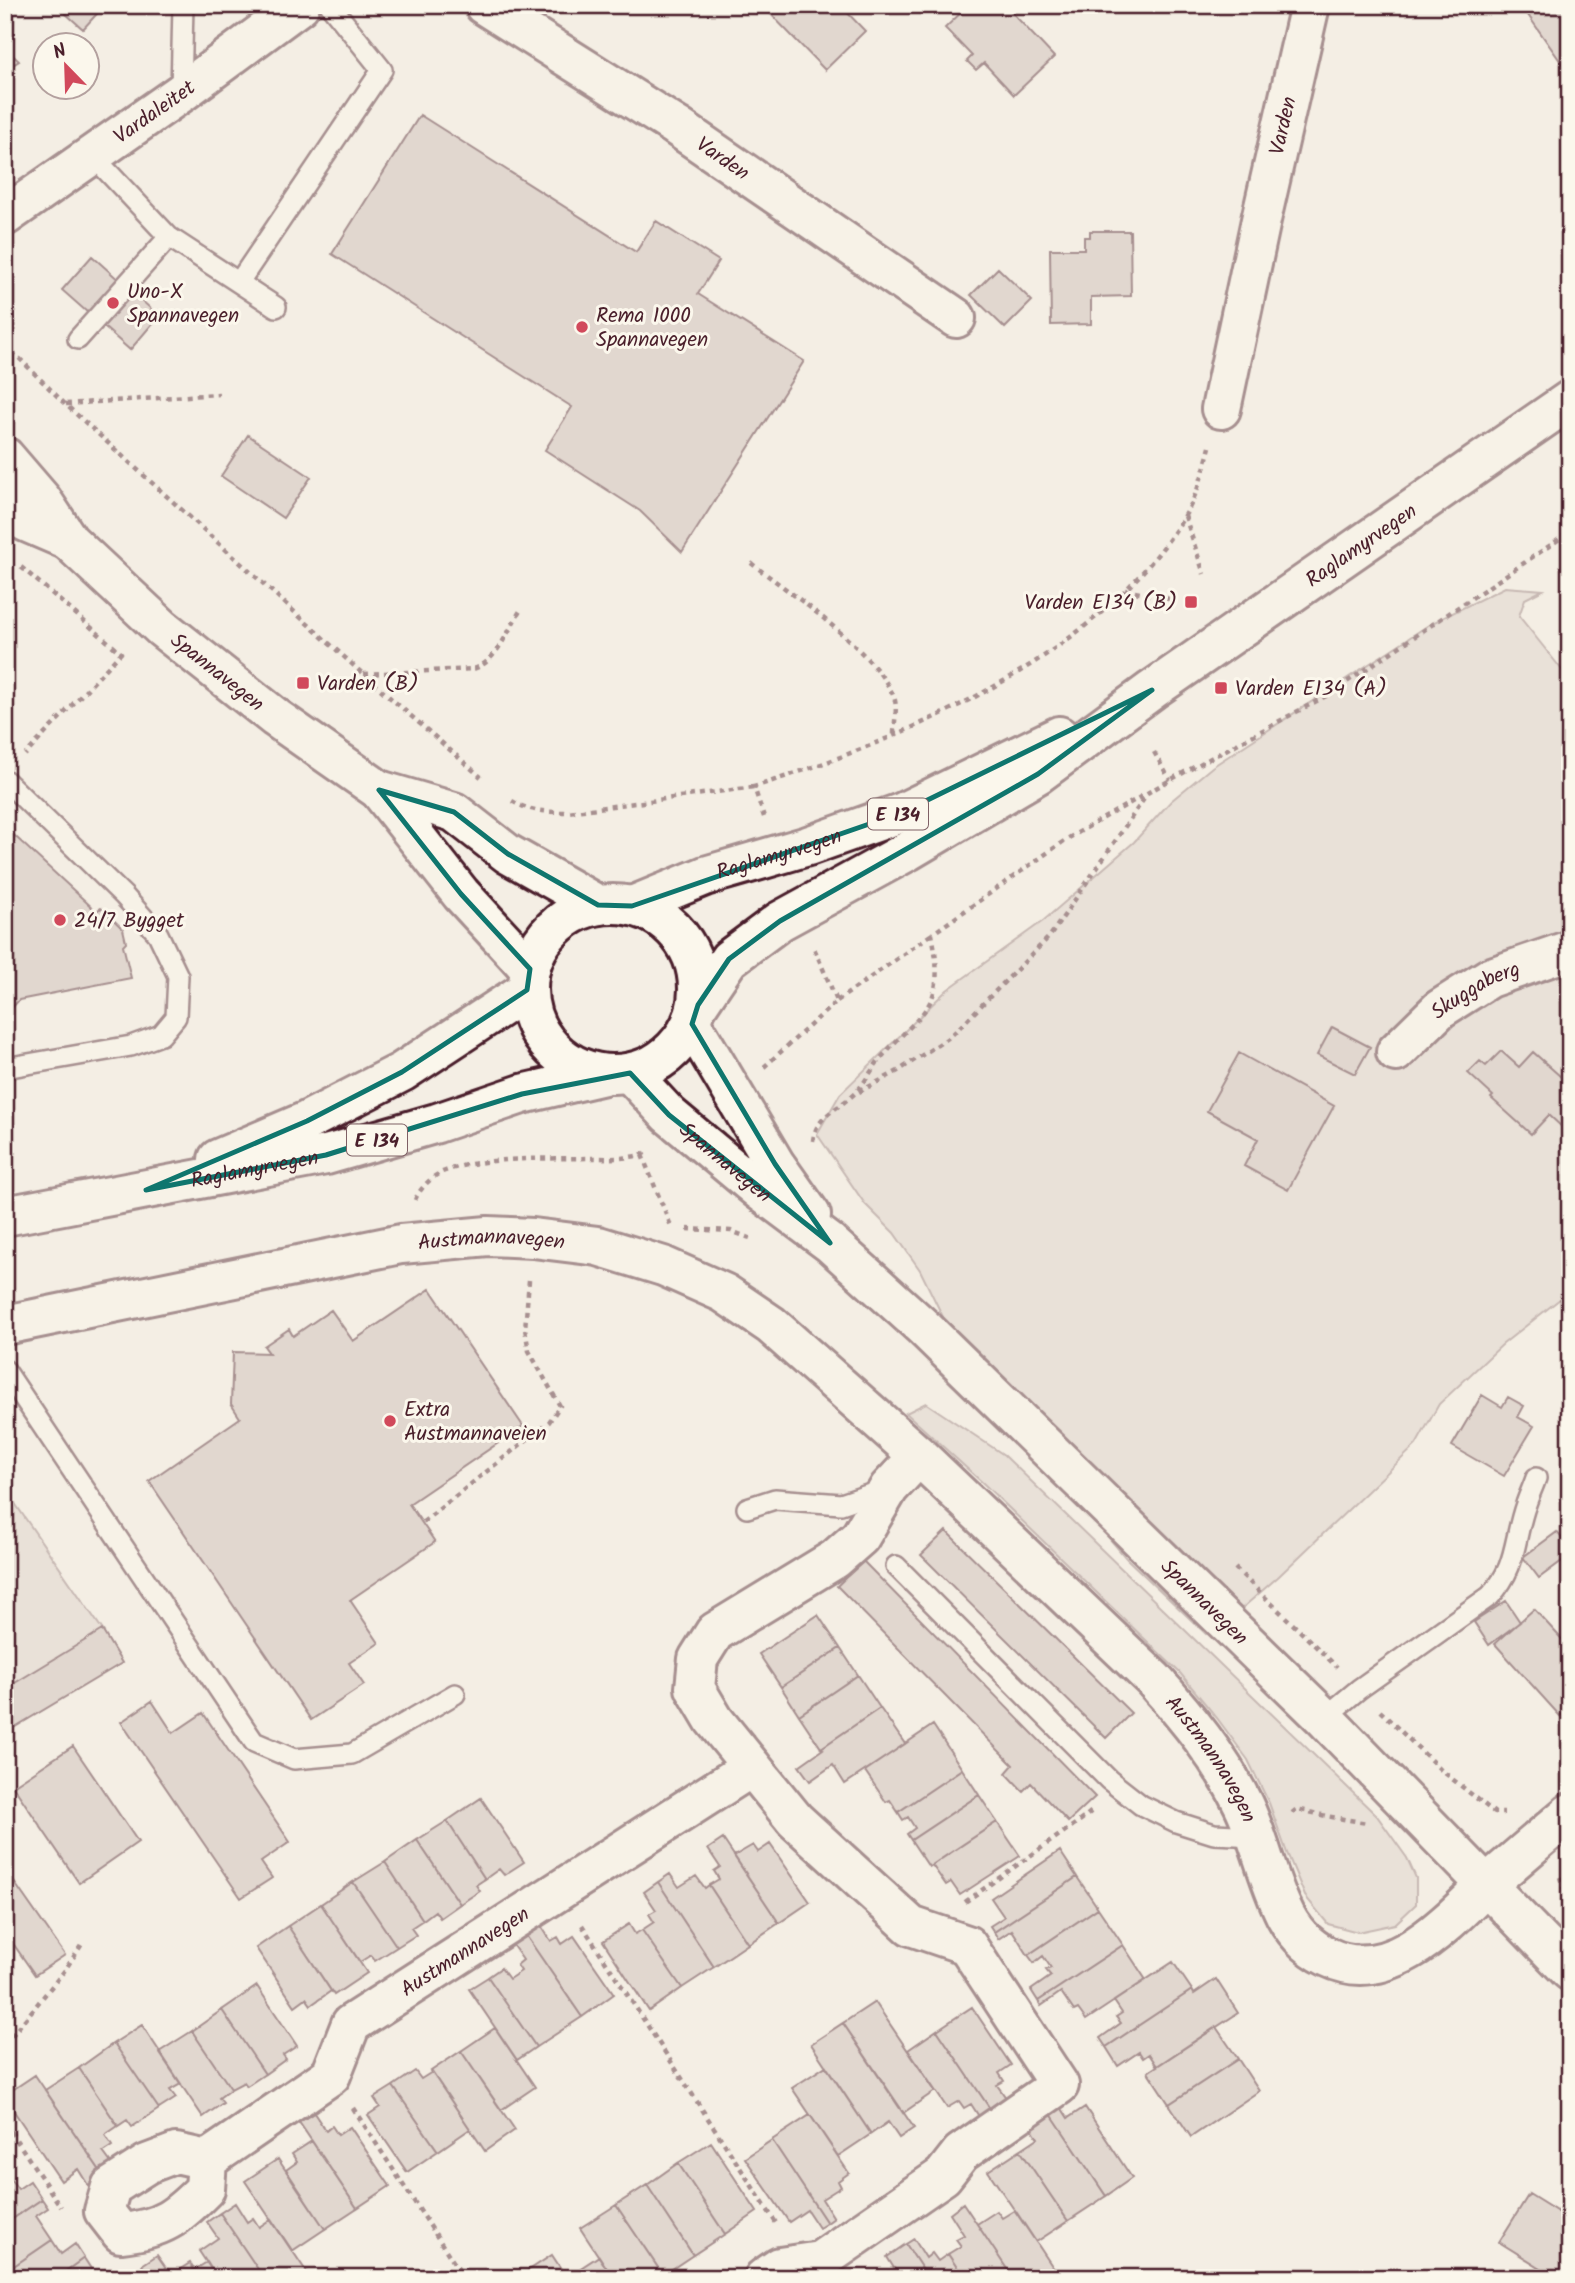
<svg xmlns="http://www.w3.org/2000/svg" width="1575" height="2283" viewBox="0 0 1575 2283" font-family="Kalam,sans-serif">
	<rect width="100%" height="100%" fill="#f4eee4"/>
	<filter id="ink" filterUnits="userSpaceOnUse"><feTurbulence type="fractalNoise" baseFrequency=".0143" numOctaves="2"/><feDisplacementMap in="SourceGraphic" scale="14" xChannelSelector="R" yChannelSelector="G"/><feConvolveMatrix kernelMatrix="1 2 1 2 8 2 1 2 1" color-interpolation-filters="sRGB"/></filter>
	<g filter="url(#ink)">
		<path fill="#dbd0c9" stroke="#92787a" stroke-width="2" d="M1505 587 1543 590 1525 599 1519 616 1570 680V1291L1503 1344 1439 1404 1416 1445 1279 1576 1223 1625 1206 1634 1126 1558 1057 1477 988 1409 920 1270 894 1233 865 1204 817 1134 840 1094 947 990 1043 921 1134 842 1171 801 1212 767 1430 624Z
			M926 1403 1004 1455 1377 1816 1407 1858 1416 1878V1904L1395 1924 1358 1932 1328 1924 1305 1896 1287 1853 1269 1803 1248 1760 1217 1718 1180 1673 984 1484 906 1413Z
			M5 1489 104 1632 5 1690Z"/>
		<path fill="#cabbb6" stroke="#4a1f2b" stroke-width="2" d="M5 5H16L5 17Z
			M56 5H105L83 29Z
			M762 5H840L865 31 825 70Z
			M969 5H1005L1054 57 1014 95 984 63 976 70 967 61 972 56 945 28Z
			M1521 5H1570V75Z
			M5 48 19 61 5 70Z
			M420 115 636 252 656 221 719 261 698 294 804 361 682 552 640 511 545 450 572 407 332 254Z
			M1090 231H1130L1131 296 1091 297V324L1051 325 1050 249H1084V237H1090Z
			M92 256 159 316 130 350 62 290Z
			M998 268 1032 301 1005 328 971 295Z
			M248 435 311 477 283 518 221 476Z
			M5 827 96 911 101 908 123 929 126 942 123 945 131 978 19 1000 10 1010H5Z
			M1332 1027 1370 1047 1355 1074 1317 1055Z
			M1501 1051 1519 1067 1533 1052 1570 1085V1120L1563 1128 1549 1115 1531 1134 1491 1098 1493 1096 1468 1073 1480 1061 1486 1066Z
			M1239 1053 1334 1106 1288 1190 1244 1166 1258 1139 1207 1111Z
			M430 1289 523 1426 409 1504 435 1542 350 1600 379 1643 349 1663 364 1685 311 1720 149 1481 240 1418 231 1404 233 1352 269 1353 264 1346 289 1329 293 1336 331 1310 353 1341Z
			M1482 1395 1502 1407 1508 1397 1524 1406 1518 1417 1534 1426 1504 1476 1452 1446Z
			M946 1531 1131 1713 1106 1738 921 1555Z
			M1557 1532 1570 1549V1555L1539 1578 1523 1557Z
			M863 1561 1095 1797 1068 1822 1031 1783 1023 1791 1006 1773 1013 1765 837 1586Z
			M1506 1601 1520 1622 1489 1645 1474 1622Z
			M1534 1609 1570 1648V1707L1560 1716 1495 1644Z
			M818 1615 840 1648 781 1687 759 1654Z
			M102 1630 122 1663 5 1733V1689Z
			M840 1648 858 1675 799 1715 781 1687Z
			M858 1675 880 1708 821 1748 799 1715Z
			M152 1701 173 1733 203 1713 290 1842 261 1862 272 1878 241 1898 121 1722Z
			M880 1708 905 1744 845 1784 833 1765 810 1781 799 1766 823 1749 821 1748Z
			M933 1725 962 1769 898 1812 890 1800 886 1802 865 1771Z
			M73 1746 138 1842 79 1883 13 1786Z
			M962 1769 979 1795 911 1840 907 1834 915 1828 908 1817 903 1820 898 1812Z
			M979 1795 997 1822 929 1867 911 1840Z
			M481 1798 524 1862 504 1875 499 1869 485 1879 447 1821Z
			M447 1821 485 1879 476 1885 480 1891 460 1904 417 1840Z
			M997 1822 1020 1856 960 1895 951 1882 946 1885 932 1865Z
			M723 1839 779 1923 748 1944 709 1885 719 1879 714 1871 720 1867 708 1849Z
			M417 1840 460 1904 440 1918 435 1911 423 1920 385 1862Z
			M770 1844 810 1902 779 1923 734 1856 753 1845 758 1852Z
			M1060 1851 1077 1877 994 1932 990 1926 1004 1917 991 1898Z
			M385 1862 423 1920 411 1928 416 1935 397 1947 353 1882Z
			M5 1869 65 1955 35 1975 5 1932Z
			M670 1874 679 1887 696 1876 705 1888 709 1885 748 1944 714 1967 658 1882Z
			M1077 1877 1098 1908 1028 1955 1012 1930 998 1939 994 1932Z
			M353 1882 397 1947 375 1961 371 1955 360 1962 321 1904Z
			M658 1882 714 1967 682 1988 642 1930 654 1922 649 1914 656 1910 644 1892Z
			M321 1904 367 1973 334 1995 288 1926Z
			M1098 1908 1123 1945 1038 2001 1031 1990 1051 1976 1046 1970 1051 1968 1043 1956 1034 1963 1028 1955Z
			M538 1921 551 1941 558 1937 562 1944 574 1936 614 1994 582 2017 523 1931Z
			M629 1924 635 1934 642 1930 682 1988 649 2011 603 1941Z
			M288 1926 331 1991 311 2005 306 1998 295 2006 256 1948Z
			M523 1931 582 2017 536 2047 488 1977 501 1968 509 1979 521 1971 517 1965 523 1960 509 1940Z
			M1123 1945 1146 1980 1086 2020 1078 2009 1074 2011 1061 1992 1041 2006 1038 2001Z
			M1173 1962 1192 1990 1106 2047 1100 2038 1121 2023 1116 2017 1122 2013 1114 2001Z
			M488 1977 536 2047 517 2060 469 1989Z
			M1216 1979 1238 2013 1157 2066 1149 2054 1143 2058 1139 2052 1118 2066 1106 2047 1192 1990 1194 1994Z
			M257 1986 297 2046 283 2055 286 2059 265 2074 222 2010Z
			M875 2002 935 2091 903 2113 843 2023Z
			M972 2007 1011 2065 999 2073 1004 2081 997 2085 1009 2102 993 2113 937 2030Z
			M222 2010 265 2074 247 2086 244 2082 231 2089 192 2031Z
			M843 2023 914 2128 899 2138 888 2122 871 2134 811 2044Z
			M142 2025 181 2084 170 2090 176 2098 159 2109 114 2043Z
			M1216 2027 1238 2059 1169 2104 1148 2072Z
			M495 2028 535 2087 501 2110 461 2051Z
			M937 2030 993 2113 982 2121 971 2104 964 2108 959 2101 947 2108 908 2050Z
			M192 2031 231 2089 219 2098 223 2103 203 2117 159 2052Z
			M114 2043 159 2109 132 2127 127 2120 118 2126 79 2068Z
			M461 2051 515 2130 485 2151 431 2071Z
			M1238 2059 1259 2091 1191 2137 1169 2104Z
			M826 2066 871 2134 838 2156 792 2088Z
			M79 2068 118 2126 105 2135 112 2146 103 2152 114 2167 103 2175 45 2090Z
			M415 2071 421 2079 432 2072 470 2129 438 2151 393 2086Z
			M35 2075 103 2175 88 2185 78 2169 61 2181 5 2098V2095Z
			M393 2086 438 2151 407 2172 368 2115 380 2107 374 2098Z
			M1059 2104 1068 2118 1085 2107 1132 2178 1106 2196 1049 2111Z
			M1049 2111 1106 2196 1068 2221 1020 2150 1038 2138 1029 2124Z
			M314 2113 326 2131 332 2126 338 2135 350 2127 390 2186 357 2208 299 2122Z
			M810 2115 849 2173 838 2181 841 2187 822 2199 834 2218 827 2223 772 2140Z
			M772 2140 827 2223 819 2228 807 2210 789 2222 745 2158Z
			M312 2141 357 2208 325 2229 286 2170 297 2162 292 2154Z
			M711 2142 757 2212 725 2234 678 2163Z
			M1020 2150 1068 2221 1036 2242 988 2171Z
			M278 2159 325 2229 292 2251 245 2181Z
			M678 2163 725 2234 693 2255 647 2185Z
			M5 2172 18 2189 30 2181 42 2199 5 2224Z
			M647 2185 693 2255 663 2275 616 2205Z
			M1529 2194 1558 2212 1564 2202 1570 2205V2278H1557L1499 2242Z
			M42 2199 48 2208 36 2216 52 2240 5 2272V2224Z
			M235 2203 247 2222 253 2218 259 2227 271 2219 310 2277 264 2278 220 2213Z
			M963 2203 1013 2278H964L948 2254 961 2246 956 2239 964 2235 950 2213Z
			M616 2205 663 2275 658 2278H613L580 2228Z
			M1015 2210 1054 2269 1041 2278H1013L977 2224 997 2211 1002 2218Z
			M220 2213 264 2278H217L199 2251 218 2238 207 2222Z
			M914 2239 926 2258 932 2253 938 2261 948 2254 964 2278H928L906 2244Z
			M52 2240 61 2254 75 2244 84 2258 56 2278H5V2272Z
			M906 2244 928 2278H897L899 2276 887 2257Z
			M157 2255 171 2275 173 2278H150L142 2265Z
			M552 2255 567 2278H521L520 2276Z
			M599 2256 613 2278H567V2277Z
			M84 2258 93 2272 84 2278H56Z
			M207 2262 217 2278H173L171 2275 190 2263 194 2270Z"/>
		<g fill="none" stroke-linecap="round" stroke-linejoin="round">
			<g stroke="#4a1f2b" stroke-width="24">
				<path id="lane" d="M181 92 183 5
					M92 155 169 237 276 307
					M239 282 382 70 330 5
					M78 339 169 237
					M5 780 124 896 158 934 178 976 176 1017 161 1035 131 1046 5 1068
					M5 1370 254 1742 294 1759 352 1754 455 1694
					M747 1508 775 1499 841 1504 885 1489
					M896 1566 1109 1780 1141 1805 1176 1822 1214 1834 1257 1836
					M1324 1718 1359 1689 1490 1596C1518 1566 1513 1540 1526 1504 1529 1495 1533 1487 1536 1478"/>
			</g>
			<g stroke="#4a1f2b" stroke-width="44">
				<g id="street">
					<path id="s1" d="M484 5 676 126 956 318"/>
					<path id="s2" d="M5 216 181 93 300 5"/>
					<path id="s3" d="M1221 409 1261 220 1310 5"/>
					<path id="s4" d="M1396 1052 1440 1009 1489 978 1570 950"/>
					<path d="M1486 1885 1570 1813"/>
					<path id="s5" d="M207 2160 205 2189C177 2217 163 2229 121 2233L104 2211 111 2187 147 2164 176 2153 207 2160 331 2075 351 2024 752 1767"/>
					<path d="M764 2278 780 2267 820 2261 943 2176 961 2153 1059 2085 967 1945 911 1926 795 1820 714 1720 695 1688 698 1659 715 1632 835 1559 860 1537 889 1488 919 1456"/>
				</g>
			</g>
			<g stroke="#4a1f2b" stroke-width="44">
				<g id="secondary">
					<path id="s6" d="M5 457 42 500 69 541 162 628 276 718 379 790 461 894 530 969"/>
					<path d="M5 507 26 522 68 540"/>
					<path d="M379 790 454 812 508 854 598 905"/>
					<path d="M692 1024 775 1164 811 1215"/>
					<path id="s7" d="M630 1073 669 1115 759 1190 830 1243 923 1327 1324 1718 1570 1971"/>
					<path id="s8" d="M5 1325 401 1244 488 1236 533 1238 598 1246 663 1266 724 1293 771 1325 919 1456 1153 1679C1187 1717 1220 1757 1243 1804 1259 1837 1266 1874 1282 1908 1291 1929 1307 1947 1328 1957 1389 1987 1446 1924 1486 1885"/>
				</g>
			</g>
			<g stroke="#4a1f2b" stroke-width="44">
				<g id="highway">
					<circle cx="613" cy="989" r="85"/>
					<path id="s9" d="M632 906 705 876 808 846 901 813 1059 736"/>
					<path id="s10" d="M698 1005 729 959 780 921 908 851 1038 774 1152 690 1570 400"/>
					<path d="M218 1159 307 1121 402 1072 527 990"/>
					<path id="s11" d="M5 1216 326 1155 437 1123 522 1094 604 1075"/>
				</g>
			</g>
			<path stroke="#4a1f2b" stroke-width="4.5" stroke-dasharray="5 5" stroke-linecap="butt" d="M5 344 65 404 363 674 481 777
				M66 404 219 394
				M1185 516 1204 574
				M751 563C793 595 873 649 894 697 898 707 894 724 894 735
				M21 567 121 653 25 755
				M1125 590 1169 599
				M364 674 473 669C496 663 508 630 520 611
				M1154 752 1170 780
				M512 801C530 812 547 812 568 812L754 787
				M764 817 754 787C906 738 1097 659 1184 517 1197 496 1204 470 1210 447
				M837 1001 932 934
				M764 1067 837 1001 814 948
				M859 1092 898 1071 951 1036 1050 936 1146 796
				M813 1141C815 1117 838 1109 854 1094 864 1085 871 1070 880 1059 924 1007 947 1010 932 934L1067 839 1170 780 1326 696 1570 532
				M642 1155 671 1226
				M415 1200C419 1190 430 1178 440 1173 478 1156 549 1159 591 1158 609 1158 634 1160 649 1151
				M687 1229 731 1231 750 1238
				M423 1522 549 1422 560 1406 529 1351 525 1329 529 1280
				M1235 1568 1337 1667
				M1380 1711 1441 1770 1495 1813H1504
				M1292 1813 1297 1809 1326 1816 1367 1823
				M1560 1877 1566 1897 1570 1901
				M965 1902 1085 1817 1094 1809
				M582 1925 778 2226
				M5 2044 65 1970 84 1941
				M353 2108 464 2278
				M5 2123 61 2207"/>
			<use href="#lane" stroke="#fbf7ec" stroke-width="19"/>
			<use href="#street" stroke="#fbf7ec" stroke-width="38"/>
			<use href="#secondary" stroke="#fbf7ec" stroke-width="38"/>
			<use href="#highway" stroke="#fbf7ec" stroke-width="38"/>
		</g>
	</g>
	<path d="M0 0H1575V2283H0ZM1152 690 1038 774 780 921 729 959 698 1005 692 1024 775 1164 830 1243 669 1115 630 1073 522 1094 326 1155 146 1190 307 1121 402 1072 527 990 530 969 461 894 379 790 454 812 508 854 598 905 632 906 901 813Z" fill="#f4eee4" fill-opacity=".55" fill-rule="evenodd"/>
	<path fill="none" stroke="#0f766e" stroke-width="5" stroke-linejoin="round" d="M1152 690 1038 774 780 921 729 959 698 1005 692 1024 775 1164 830 1243 669 1115 630 1073 522 1094 326 1155 146 1190 307 1121 402 1072 527 990 530 969 461 894 379 790 454 812 508 854 598 905 632 906 901 813Z"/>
	<g fill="#d1495b" stroke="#fbf7ec" stroke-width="2.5">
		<circle cx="113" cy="303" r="7"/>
		<circle cx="582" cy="327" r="7"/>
		<rect x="1184" y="595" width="14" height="14" rx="3.5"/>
		<rect x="296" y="676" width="14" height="14" rx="3.5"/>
		<rect x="1214" y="681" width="14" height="14" rx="3.5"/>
		<circle cx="60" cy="920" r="7"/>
		<circle cx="390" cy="1421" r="7"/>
	</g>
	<g text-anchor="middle" stroke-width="6" stroke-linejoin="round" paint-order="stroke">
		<g fill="#fbf7ec" stroke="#7f6065" stroke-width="2">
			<rect x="868" y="798.5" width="60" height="31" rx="5"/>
			<rect x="347" y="1124.5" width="60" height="31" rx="5"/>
		</g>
		<g font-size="19" font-weight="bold" fill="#4a1f2b">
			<text x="898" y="821">E 134</text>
			<text x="377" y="1147">E 134</text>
		</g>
		<g font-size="21" fill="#4a1f2b" stroke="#fbf7ec">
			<text dy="7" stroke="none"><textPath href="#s2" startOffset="182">Vardaleitet</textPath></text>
			<text dy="7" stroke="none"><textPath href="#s3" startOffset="290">Varden</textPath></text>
			<text dy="7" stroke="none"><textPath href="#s1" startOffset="284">Varden</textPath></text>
			<text dy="7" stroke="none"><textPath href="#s10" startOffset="812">Raglamyrvegen</textPath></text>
			<text dy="7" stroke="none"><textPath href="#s6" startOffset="304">Spannavegen</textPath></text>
			<text dy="7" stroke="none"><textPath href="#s9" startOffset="156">Raglamyrvegen</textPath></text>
			<text dy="7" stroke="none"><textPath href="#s4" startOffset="102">Skuggaberg</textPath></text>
			<text dy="7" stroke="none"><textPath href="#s7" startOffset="131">Spannavegen</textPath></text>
			<text dy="7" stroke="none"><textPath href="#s11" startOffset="254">Raglamyrvegen</textPath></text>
			<text dy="7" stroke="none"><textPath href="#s8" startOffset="495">Austmannavegen</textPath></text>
			<text dy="7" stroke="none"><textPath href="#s7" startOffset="782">Spannavegen</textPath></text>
			<text dy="7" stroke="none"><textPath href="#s8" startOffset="1414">Austmannavegen</textPath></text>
			<text dy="7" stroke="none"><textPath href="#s5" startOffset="625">Austmannavegen</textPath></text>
		</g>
		<g font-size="21" fill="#4a1f2b" stroke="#fbf7ec" text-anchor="start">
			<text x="127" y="298">Uno-X<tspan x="127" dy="24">Spannavegen</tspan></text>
			<text x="596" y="322">Rema 1000<tspan x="596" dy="24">Spannavegen</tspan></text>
			<text x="1177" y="609" text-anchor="end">Varden E134 (B)</text>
			<text x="317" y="690">Varden (B)</text>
			<text x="1235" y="695">Varden E134 (A)</text>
			<text x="74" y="927">24/7 Bygget</text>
			<text x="404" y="1416">Extra<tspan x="404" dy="24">Austmannaveien</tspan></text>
		</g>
	</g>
	<rect width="1575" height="2283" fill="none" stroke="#fbf7ec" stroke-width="28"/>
	<rect x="14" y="14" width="1547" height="2255" fill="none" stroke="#4a1f2b" stroke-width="2.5" filter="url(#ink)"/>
	<g transform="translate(66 66) rotate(337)"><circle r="33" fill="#fbf7ec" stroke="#b4a19f" stroke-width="2"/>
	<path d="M0-5L12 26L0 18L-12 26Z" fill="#d1495b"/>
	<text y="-10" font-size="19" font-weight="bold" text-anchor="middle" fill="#4a1f2b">N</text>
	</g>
</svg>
